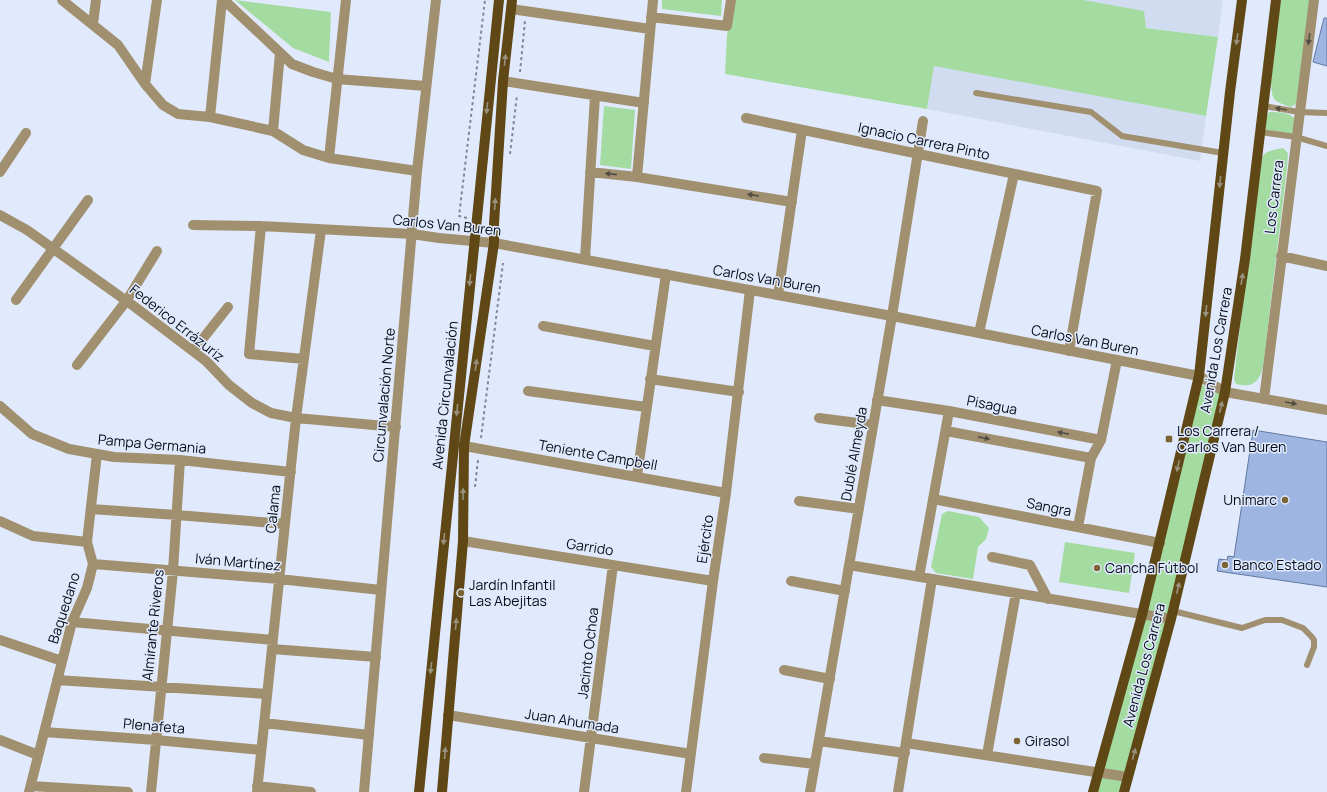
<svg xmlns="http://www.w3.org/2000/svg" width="1327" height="792" viewBox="0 0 1327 792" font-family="Manrope,sans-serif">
	<rect width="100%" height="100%" fill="#e0eafc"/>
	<path fill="#d1dcf1" d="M1083 0H1223L1218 37 1146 28Z
		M934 65 1206 116 1200 161 927 109Z"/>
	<path fill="#a4dba0" d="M235 0 331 12 329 62 293 48Z
		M662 0H722L721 16 662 9Z
		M735 0H1083L1144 11 1146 28 1218 37 1206 116 934 66 927 109 725 74 727 35Z
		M1280 0H1310L1296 104 1291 107C1273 101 1272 101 1271 82Z
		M604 106 635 110 631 169 600 165Z
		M1269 112C1278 112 1290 112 1296 120L1292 133 1286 135 1266 130V118Z
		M1283 148 1288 153 1287 167 1263 367C1259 383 1252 388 1236 384L1234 379 1257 178C1262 156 1258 152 1283 148Z
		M1200 384 1221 394 1167 619 1120 792H1097Z
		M948 511 979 517 989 528 986 539 978 547 973 579 936 573 931 567 942 514Z
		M1065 542 1135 553 1129 593 1059 582Z"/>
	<path fill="#9eb5e1" stroke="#6479a1" d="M1324 18H1327V66L1313 62Z
		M1253 430 1327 442V587L1217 571 1219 559 1227 560 1228 556 1234 557Z"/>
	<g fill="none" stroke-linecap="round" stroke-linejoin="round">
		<path stroke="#808898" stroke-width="2" stroke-dasharray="3 3" stroke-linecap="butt" d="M520 72 525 21
			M510 154 517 95
			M467 218 459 216 485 0
			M481 438 503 263
			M475 487 478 460"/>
		<path stroke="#a19070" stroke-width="6" d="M976 93 1091 112 1122 136 1223 153
			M1264 106 1299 112 1327 113
			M1260 132 1296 137 1327 146
			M1173 611 1242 628 1265 620H1282L1303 628 1311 636 1314 640V647L1307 665"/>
		<path stroke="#a19070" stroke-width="10" d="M62 0 118 45 145 84 163 105 178 114 210 117 273 131 303 150 329 158 417 171
			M224 0 292 64 313 72 337 79 426 86
			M511 9 650 29
			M651 17 727 26 731 0
			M93 24 96 0
			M503 81 644 103
			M145 84 157 0
			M210 117 222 0
			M746 118 1097 191 1069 351
			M273 131 280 53
			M329 158 346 0
			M0 172 26 133
			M590 172 637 177 792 202
			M637 177 653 0
			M0 215 27 230 135 307 206 361 229 385 252 403 271 413 296 418 396 427
			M193 225 261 226 412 234
			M261 226 249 354 304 359
			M1281 256 1327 266
			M585 259 595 96
			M778 295 802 130
			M16 300 88 200
			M543 326 655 346
			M979 333 1014 174
			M193 351 228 307
			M77 365 127 300 157 251
			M650 379 739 392
			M528 391 646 407
			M1264 399 1314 0
			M877 400 949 411 1101 440
			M0 406 32 434 69 449 114 457 180 460 291 472
			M819 418 873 425
			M946 431 1091 458
			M464 446 726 493
			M637 476 666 274
			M933 499 1160 543
			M799 501 859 509
			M91 509 177 515 285 524
			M0 521 33 536 87 542
			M1078 527 1091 458 1101 440 1117 360
			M463 541 713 581
			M992 557 1030 565 1048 599
			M93 564 279 579 381 590
			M849 565 1171 619
			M919 577 949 411
			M791 581 845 591
			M72 622 273 640
			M0 640 62 661
			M272 649 376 657
			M784 670 830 679
			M57 680 267 694
			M448 715 691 754
			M264 723 369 735
			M44 732 156 740 261 750
			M0 740 38 755
			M819 741 905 753
			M906 743 1128 777
			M987 755 1016 593
			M764 758 815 764
			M31 786 128 792
			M257 786 311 792
			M29 792 72 622 87 588 93 564 87 542 97 454
			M151 792 173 571 180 460
			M257 792 296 418 321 230
			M584 792 613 565
			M686 792 713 581 726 493 750 290
			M810 792 892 316 923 121
			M898 792 932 579"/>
		<path stroke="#a19070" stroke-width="10" d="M412 234 439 238 494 243 892 316 1199 376 1225 392 1327 410
			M364 792 417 171 436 0"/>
		<path stroke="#5f4815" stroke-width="10" d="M419 792 499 0
			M442 792 463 541 464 446 494 243V224L503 81 512 0
			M1093 792 1142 615 1199 376 1230 92 1242 0
			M1124 792 1171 619 1225 392 1245 259 1276 0"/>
	</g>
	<defs><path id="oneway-solid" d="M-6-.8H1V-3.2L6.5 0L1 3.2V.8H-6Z"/></defs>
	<g fill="#99917d">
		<use href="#oneway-solid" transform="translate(1237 39) rotate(98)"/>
		<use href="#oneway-solid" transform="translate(505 60) rotate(-84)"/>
		<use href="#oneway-solid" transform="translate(487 108) rotate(96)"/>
		<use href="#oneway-solid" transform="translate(1220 182) rotate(96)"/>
		<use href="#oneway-solid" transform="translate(495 204) rotate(-86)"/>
		<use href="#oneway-solid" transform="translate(1242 279) rotate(-81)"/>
		<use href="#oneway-solid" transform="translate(470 280) rotate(96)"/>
		<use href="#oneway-solid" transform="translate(1206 311) rotate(96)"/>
		<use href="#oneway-solid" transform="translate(476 365) rotate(-82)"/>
		<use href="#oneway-solid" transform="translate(1221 407) rotate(-77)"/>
		<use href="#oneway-solid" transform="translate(457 410) rotate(96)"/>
		<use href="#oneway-solid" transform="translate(1178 466) rotate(103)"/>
		<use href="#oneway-solid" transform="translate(463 494) rotate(-89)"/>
		<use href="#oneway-solid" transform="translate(444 539) rotate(96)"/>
		<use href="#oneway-solid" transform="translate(1178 588) rotate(-77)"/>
		<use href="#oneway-solid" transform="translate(456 624) rotate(-85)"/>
		<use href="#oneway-solid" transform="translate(431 668) rotate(96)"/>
		<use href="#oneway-solid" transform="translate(445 753) rotate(-86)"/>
		<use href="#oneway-solid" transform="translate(1134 754) rotate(-75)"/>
	</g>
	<g fill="#534e44">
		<use href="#oneway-solid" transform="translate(1309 39) rotate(98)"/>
		<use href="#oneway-solid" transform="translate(1281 109) rotate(-170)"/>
		<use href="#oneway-solid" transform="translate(611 174) rotate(-174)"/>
		<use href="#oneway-solid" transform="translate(753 195) rotate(-171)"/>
		<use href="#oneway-solid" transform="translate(1291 403) rotate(10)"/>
		<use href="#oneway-solid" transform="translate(1063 433) rotate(-169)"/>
		<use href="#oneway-solid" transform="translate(984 438) rotate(11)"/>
	</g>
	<g fill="#7c6434" stroke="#e0eafc" stroke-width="1.5">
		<rect x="1165" y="435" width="8" height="8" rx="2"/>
		<circle cx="1285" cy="500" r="4"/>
		<circle cx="1225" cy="565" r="4"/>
		<circle cx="1097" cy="568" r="4"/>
		<circle cx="461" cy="593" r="4"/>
		<circle cx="1017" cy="741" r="4"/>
	</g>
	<g text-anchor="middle" stroke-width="3" stroke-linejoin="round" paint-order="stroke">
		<g font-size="14" fill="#050b19" stroke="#e0eafc">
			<text transform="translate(924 141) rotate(12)" y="5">Ignacio Carrera Pinto</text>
			<text transform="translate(1274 197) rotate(-83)" y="5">Los Carrera</text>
			<text transform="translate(447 225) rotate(6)" y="5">Carlos Van Buren</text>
			<text transform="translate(767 279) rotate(10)" y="5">Carlos Van Buren</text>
			<text transform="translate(177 323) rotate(38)" y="5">Federico Errázuriz</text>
			<text transform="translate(1085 340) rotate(11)" y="5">Carlos Van Buren</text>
			<text transform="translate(1216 350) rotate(-80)" y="5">Avenida Los Carrera</text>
			<text transform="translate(384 395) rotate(-85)" y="5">Circunvalación Norte</text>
			<text transform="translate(445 395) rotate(-84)" y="5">Avenida Circunvalación</text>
			<text transform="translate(992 405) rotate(11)" y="5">Pisagua</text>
			<text transform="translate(152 444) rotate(5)" y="5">Pampa Germania</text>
			<text transform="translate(854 454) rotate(-80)" y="5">Dublé Almeyda</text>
			<text transform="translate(598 455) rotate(10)" y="5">Teniente Campbell</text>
			<text transform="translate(1049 507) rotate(11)" y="5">Sangra</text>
			<text transform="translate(273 509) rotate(-84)" y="5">Calama</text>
			<text transform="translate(705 539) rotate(-82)" y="5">Ejército</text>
			<text transform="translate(590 547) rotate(9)" y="5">Garrido</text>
			<text transform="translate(238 562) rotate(5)" y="5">Iván Martínez</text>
			<text transform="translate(64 608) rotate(-72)" y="5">Baquedano</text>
			<text transform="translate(153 625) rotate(-84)" y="5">Almirante Riveros</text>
			<text transform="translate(588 653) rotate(-83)" y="5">Jacinto Ochoa</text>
			<text transform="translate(1144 665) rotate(-75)" y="5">Avenida Los Carrera</text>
			<text transform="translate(572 721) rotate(9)" y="5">Juan Ahumada</text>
			<text transform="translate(154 726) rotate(5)" y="5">Plenafeta</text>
		</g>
		<g font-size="14" fill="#050b19" stroke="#e0eafc" text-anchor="start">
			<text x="1177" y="436">Los Carrera /<tspan x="1177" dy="16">Carlos Van Buren</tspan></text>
			<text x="1277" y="505" text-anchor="end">Unimarc</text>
			<text x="1233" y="570">Banco Estado</text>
			<text x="1105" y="573">Cancha Fútbol</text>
			<text x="469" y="590">Jardín Infantil<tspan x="469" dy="16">Las Abejitas</tspan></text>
			<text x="1025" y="746">Girasol</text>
		</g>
	</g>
</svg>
